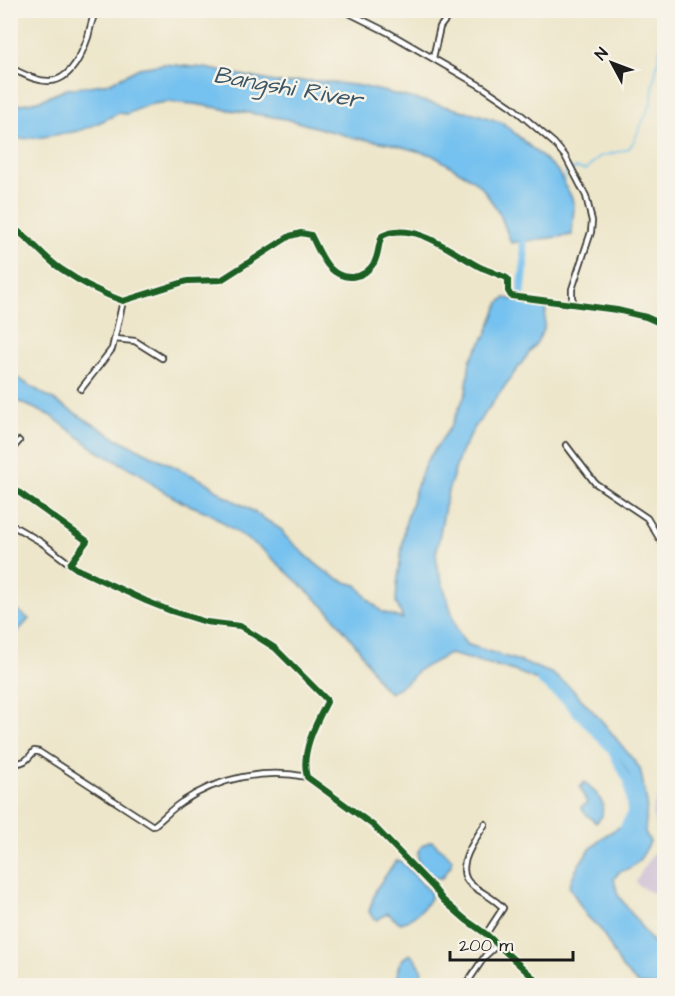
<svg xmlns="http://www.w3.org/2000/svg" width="675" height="996" viewBox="0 0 675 996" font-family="'Architects Daughter',sans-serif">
	<rect width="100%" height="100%" fill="#f7f3e8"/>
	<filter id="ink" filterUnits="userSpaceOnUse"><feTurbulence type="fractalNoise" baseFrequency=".0167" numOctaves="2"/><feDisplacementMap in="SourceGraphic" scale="12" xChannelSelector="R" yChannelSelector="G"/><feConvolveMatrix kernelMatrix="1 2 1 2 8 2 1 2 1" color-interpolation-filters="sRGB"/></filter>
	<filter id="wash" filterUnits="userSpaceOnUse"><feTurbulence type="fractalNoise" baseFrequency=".008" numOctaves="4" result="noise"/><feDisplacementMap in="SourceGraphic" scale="24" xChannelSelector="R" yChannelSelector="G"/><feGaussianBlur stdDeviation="1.35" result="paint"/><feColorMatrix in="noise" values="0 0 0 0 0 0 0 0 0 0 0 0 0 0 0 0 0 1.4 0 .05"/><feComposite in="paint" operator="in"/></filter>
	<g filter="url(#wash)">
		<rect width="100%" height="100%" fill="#ede6ca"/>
		<path fill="#ccbfd4" d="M664 788V897L648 891 638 885 636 881 656 849 659 835 652 814 654 805 660 792Z"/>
		<path fill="#75c1ef" stroke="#486e86" stroke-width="1.5" d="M164 64 205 68 285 84 298 81H320L361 86 477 114 503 123 557 170 572 198 574 205 572 235 511 243 500 214 483 189 472 179 432 155 387 143 355 138 286 119 194 104 166 102 147 105 127 114 119 113 92 126 78 131 37 138 11 139V106L38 101 67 89 110 83 139 68Z
			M505 298 543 304 546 309 544 329 537 342 475 427 461 452 448 491 436 554 438 569 457 630 466 644 519 661 551 673 570 687 602 721 640 768 647 803 645 832 650 842C642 858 636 868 619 872L614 879 618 895 664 958V985H639L622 968 601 930 586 915 569 886C579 858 597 836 626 824 630 810 635 790 629 775 617 748 564 692 537 680 511 668 477 661 449 654L417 671 411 679 390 693 380 684 359 649 328 610 264 551 209 513 182 502 156 487 141 474 99 452 51 416 11 398V374L116 438 208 483 225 496 246 507 282 530 285 536C307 555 327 580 357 585L367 598 382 612 403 619 396 602 397 586 405 525 416 488 426 462 451 426 466 393 470 360 486 335 499 303Z
			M11 605 29 619 19 630 11 646Z
			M585 782 596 793 603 804 602 816 596 823 583 811 581 807 587 803 580 787Z
			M432 841 452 859 451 865 442 878C424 880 403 849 432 841Z
			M396 861H401L432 894C427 906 414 919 401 923L394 919 388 913 377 920 373 918 369 912 376 889Z
			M410 954C417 960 424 969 421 978L404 985 398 978C396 967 400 959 410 954Z"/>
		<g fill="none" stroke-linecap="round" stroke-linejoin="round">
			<path stroke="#75c1ef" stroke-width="1.5" d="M564 182 566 172 576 168 586 170 599 157 628 149 633 143 652 101 653 85 664 31"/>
			<path stroke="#75c1ef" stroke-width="8" d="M520 303 525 262 522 232
				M541 681 564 699 610 748 628 781 631 813 621 833"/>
		</g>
	</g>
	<g filter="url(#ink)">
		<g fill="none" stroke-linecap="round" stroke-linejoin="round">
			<g stroke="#3b3a36" stroke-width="8">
				<path id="minor" d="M343 10 389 33 484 88 512 107 554 143 565 156 586 196 592 221 591 232 572 289V298L575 304
					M433 58 440 27 453 10
					M10 68C22 73 37 82 50 81 71 80 82 54 88 37 90 28 92 19 96 10
					M10 226C30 237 43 257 61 269 80 282 103 294 123 301L187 281 221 280 290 236 301 233 311 235C316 245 322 260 330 268 344 282 364 279 374 263 379 254 378 244 382 236 415 219 455 255 482 268 490 271 497 274 505 277L508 279V291L511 296 617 310 646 317 664 325
					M115 339 135 341 162 358
					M81 389 112 349 123 301
					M566 445 595 483 647 518 664 546
					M10 458 14 452 12 449 19 441
					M10 486 87 541 70 564 77 569 146 601 171 611 206 622 240 626 275 648 326 699 327 702C316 723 300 753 307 777L374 826 433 887 443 900 466 920 486 934 538 982 549 986
					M10 524 41 542 70 564
					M10 763C23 764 27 761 34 751L39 752 153 826C163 819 171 809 182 802 217 778 265 768 307 777
					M485 824C475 840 451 871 473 886 482 893 496 899 503 908L486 934
					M465 986 485 956 497 945"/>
			</g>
			<use href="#minor" stroke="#fff" stroke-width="4.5"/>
			<g stroke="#f7f3e8" stroke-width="10">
				<path id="cycleway" d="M10 226C30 237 43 257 61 269 80 282 103 294 123 301L187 281 221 280 290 236 301 233 311 235C316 245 322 260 330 268 344 282 364 279 374 263 379 254 378 244 382 236 415 219 455 255 482 268 490 271 497 274 505 277L508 279V291L511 296 617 310 646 317 664 325
					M10 486 87 541 70 564 77 569 146 601 171 611 206 622 240 626 275 648 326 699 327 702C316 723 300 753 307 777L374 826 433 887 443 900 466 920 486 934 538 982 549 986"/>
			</g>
			<use href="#cycleway" stroke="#1b5e20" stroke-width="6"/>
		</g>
	</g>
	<g text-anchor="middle" stroke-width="5" stroke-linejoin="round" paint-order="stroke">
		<g font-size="24" font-style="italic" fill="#3b5666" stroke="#f7f3e8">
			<text transform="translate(288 87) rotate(10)" y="8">Bangshi River</text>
		</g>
	</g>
	<rect width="675" height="996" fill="none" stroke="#f7f3e8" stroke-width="36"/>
	<g transform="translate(612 63) rotate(311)" stroke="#f7f3e8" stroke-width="4.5" paint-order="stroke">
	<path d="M0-4.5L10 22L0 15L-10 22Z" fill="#1c1c1c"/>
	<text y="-9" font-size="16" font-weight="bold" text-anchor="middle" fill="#1c1c1c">N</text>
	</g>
	<path d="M450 951v9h123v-9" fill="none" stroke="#1c1c1c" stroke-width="3"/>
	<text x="459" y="951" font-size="18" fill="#1c1c1c" stroke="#f7f3e8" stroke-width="4.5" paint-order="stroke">200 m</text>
</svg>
